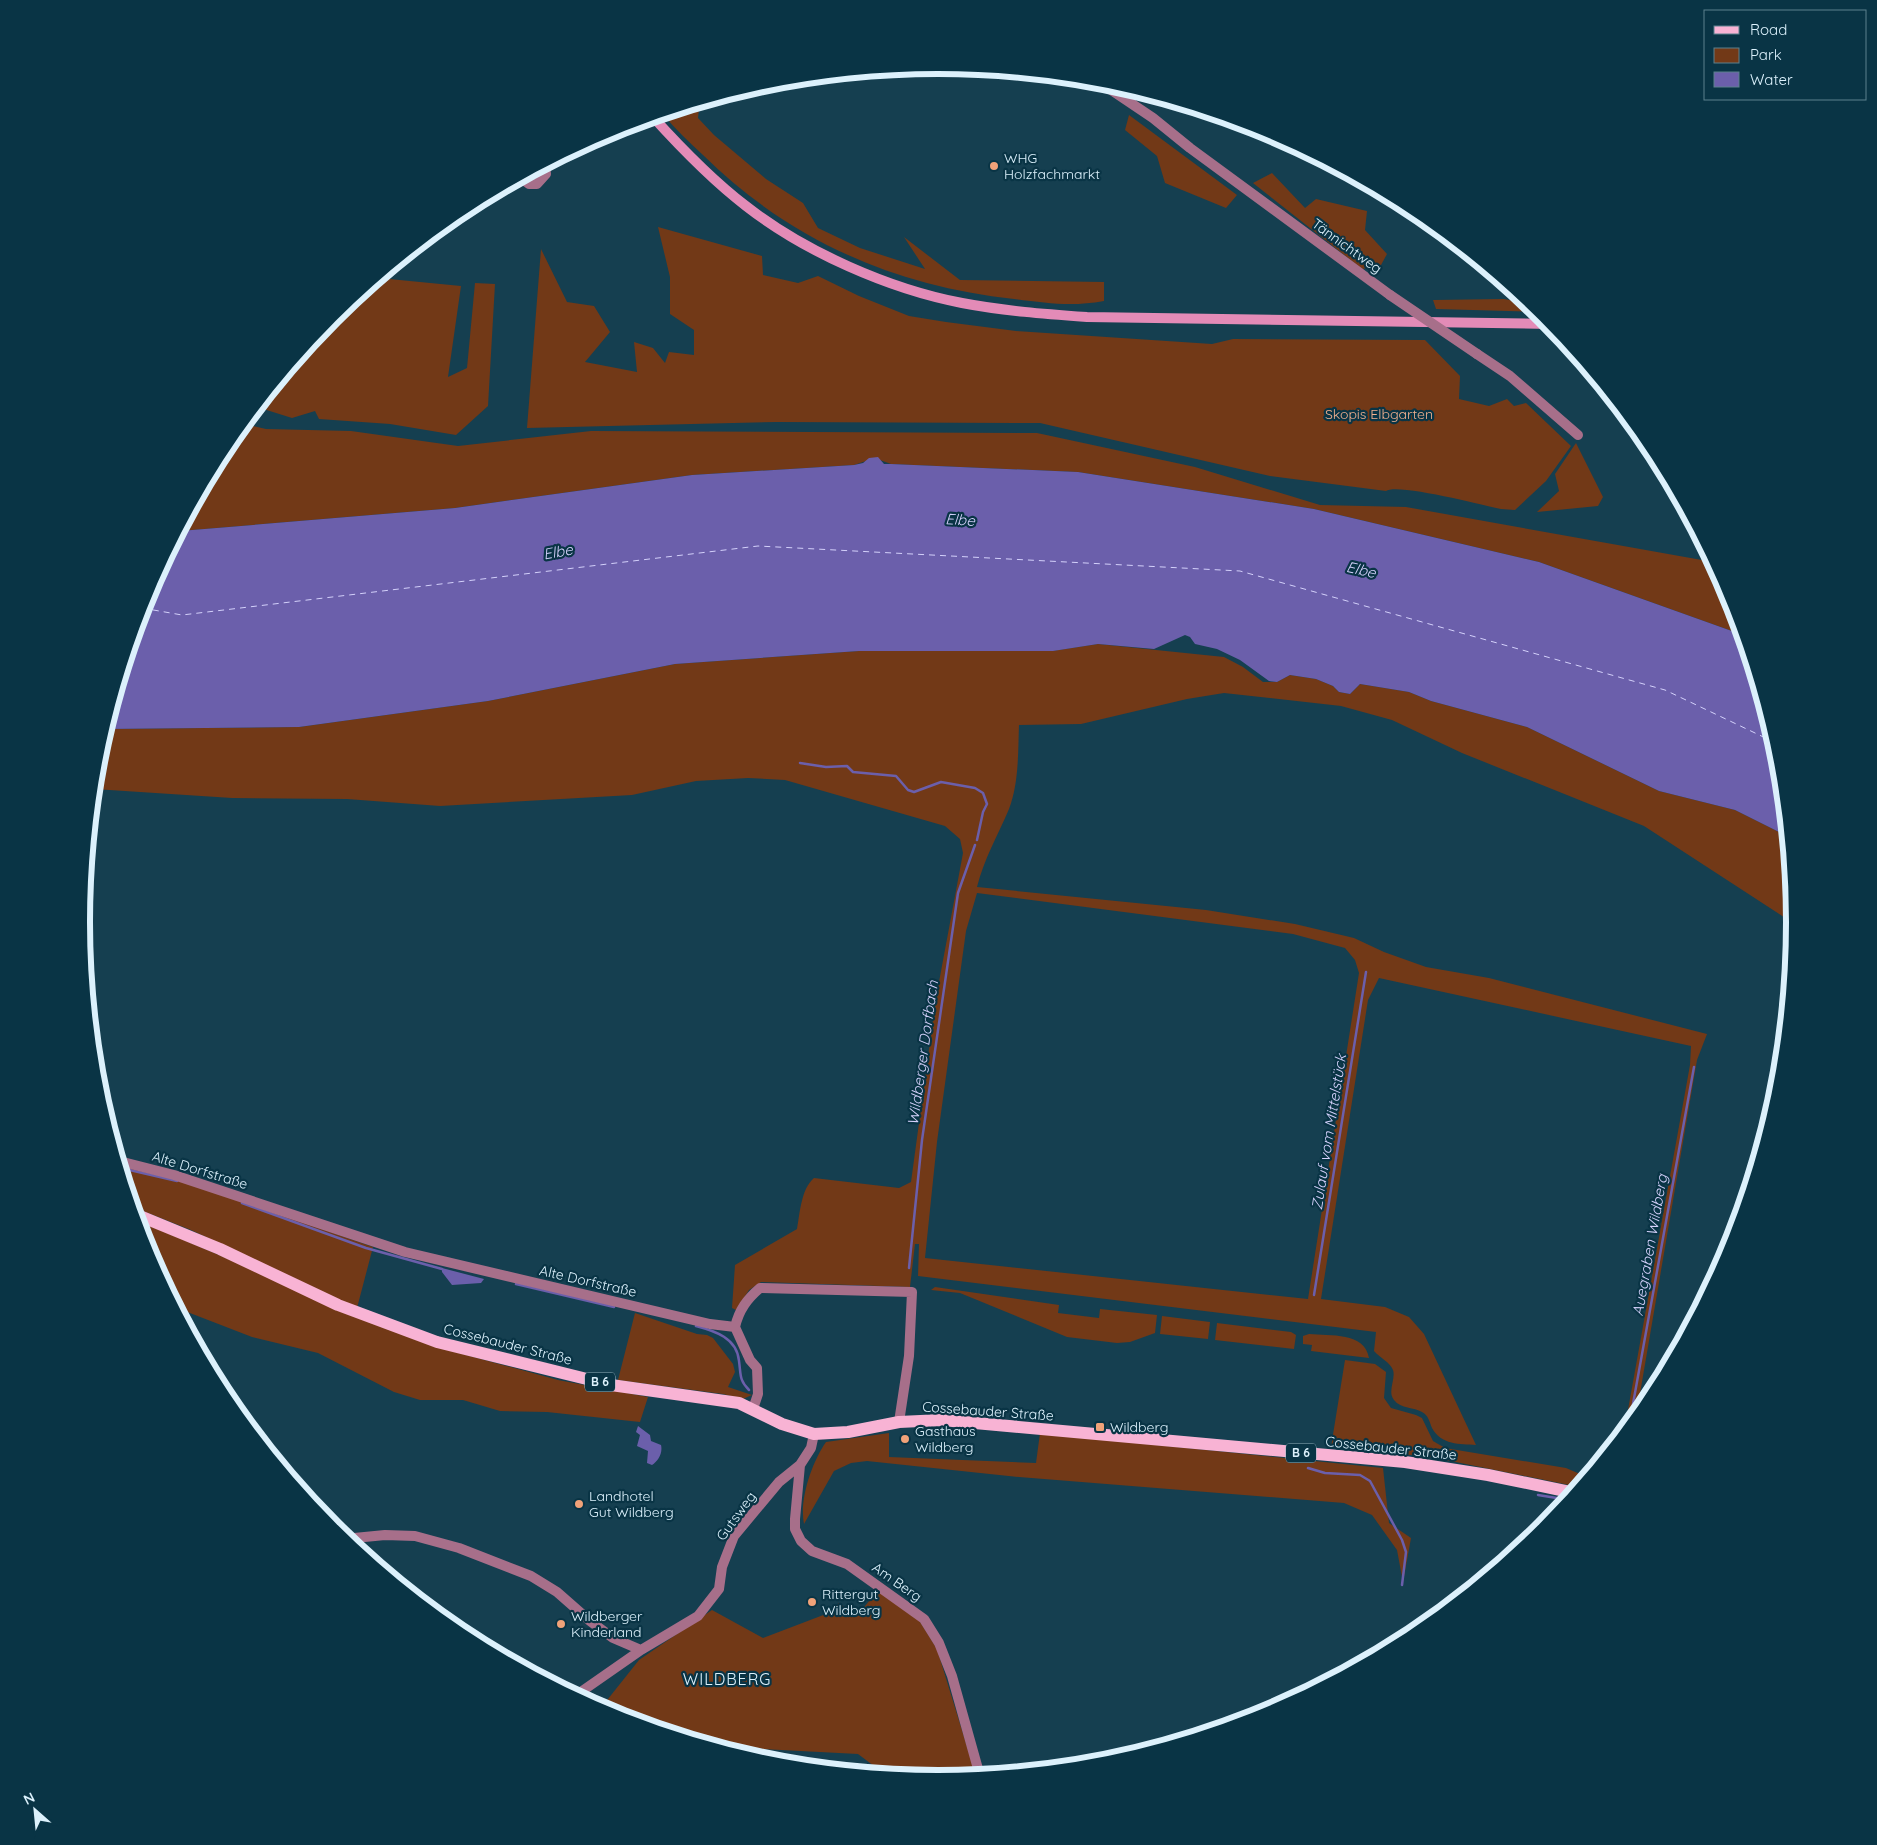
<svg xmlns="http://www.w3.org/2000/svg" width="1877" height="1845" viewBox="0 0 1877 1845" font-family="Quicksand,sans-serif">
	<rect width="100%" height="100%" fill="#153f50"/>
	<path fill="#723917" fill-rule="evenodd" d="M687 107 699 109 698 118 714 135 766 179 803 203 818 228 860 248 925 269 904 237 960 280 1104 282V301C1071 307 1047 303 1014 299 894 286 789 240 703 155 689 142 675 129 663 114Z
		M1129 115 1237 195 1226 208 1165 183 1157 156 1125 130Z
		M1272 173 1305 208 1316 199 1367 211 1365 230 1387 254 1381 265 1362 269 1253 183Z
		M658 227 762 256 763 275 798 283 818 276 859 296 909 316 946 322 1016 331 1212 344 1233 339 1425 340 1460 376 1459 399 1489 406 1507 399 1514 406 1526 403 1571 446 1546 481 1515 510 1501 509C1482 505 1397 483 1386 491L1270 476 1040 423 777 422 527 428 541 249 567 302 594 306 610 332 585 362 637 372 634 342 653 348 665 363 669 352 694 355V330L670 314V277Z
		M379 278 461 286 448 377 467 368 475 283 495 284 488 406 456 435 390 424 319 419 315 411 292 418 257 407 332 316Z
		M1504 299 1530 304 1540 312 1436 309 1433 300Z
		M244 424 266 429 351 431 458 446 591 431 1037 433 1195 467 1320 505 1406 507 1713 562 1731 595 1743 635 1539 562 1314 509 1078 472 891 464 880 460 866 461 854 465 692 475 455 508 180 531 226 446Z
		M1576 443 1603 497 1598 506 1537 512 1559 491 1555 474Z
		M1098 644 1224 657 1243 667 1263 682H1277L1290 675 1316 679 1333 686 1339 692 1350 694 1360 684 1409 692 1431 701 1527 727 1659 791 1735 810 1787 836 1796 925 1644 826 1462 753 1392 720 1341 706 1224 693 1187 699 1081 724 1019 725C1018 752 1019 783 1009 809 998 835 984 859 977 887L1206 910 1295 924 1354 938 1384 952 1426 967 1489 978 1707 1034 1697 1060 1636 1417 1624 1432 1690 1065 1691 1046 1379 978 1368 1000 1321 1299 1385 1307 1409 1317 1424 1334 1476 1445C1460 1444 1441 1445 1432 1428 1429 1421 1429 1416 1422 1412 1414 1407 1401 1409 1394 1400 1387 1392 1396 1379 1393 1370 1390 1362 1380 1358 1374 1351L1376 1332 918 1276 919 1244H915L910 1287 761 1282 749 1290 736 1310 732 1308 735 1265 797 1229C800 1213 801 1189 814 1178L899 1188 911 1182 936 998 963 853 960 839 945 826 785 780 748 778 696 781 632 795 440 806 347 799 232 798 94 789 98 755 105 729 299 727 488 701 675 664 859 651H1052ZM977 893 1293 934 1345 948 1355 960 1359 973 1308 1299 925 1258 937 1142 966 931Z
		M120 1164 177 1179 373 1247 357 1308 191 1230 133 1207Z
		M137 1220 430 1345 558 1380 648 1397 640 1422 547 1412 500 1411 463 1400H420L394 1392 318 1353 252 1337 177 1308 146 1250Z
		M935 1287 1059 1305 1058 1313 1099 1318 1100 1309 1157 1315 1155 1333 1130 1342 1117 1343 1067 1337 960 1293 931 1290Z
		M635 1313 697 1334 707 1335 713 1338 733 1364 735 1372 728 1387 752 1395 743 1399 723 1394 618 1380Z
		M1162 1316 1210 1322 1208 1339 1160 1334Z
		M1217 1323 1291 1332 1296 1335 1294 1349 1215 1340Z
		M1309 1334C1330 1336 1365 1332 1369 1358L1311 1351 1312 1345 1303 1344V1336Z
		M1345 1360 1375 1364 1386 1372 1384 1398 1391 1408 1416 1415 1422 1418 1433 1441 1445 1448 1566 1468 1587 1477 1579 1487 1431 1457 1331 1447Z
		M889 1433V1457L1036 1463 1040 1433 1383 1468 1389 1523 1411 1538 1403 1582 1397 1550 1372 1515 1344 1503 1019 1477 867 1461 851 1463 834 1471 804 1524C799 1500 812 1462 826 1442Z
		M878 1590 919 1620 937 1649 976 1776 938 1780 882 1774 878 1769 858 1754 743 1748 730 1751 610 1715 600 1709 639 1660 712 1610 763 1638 826 1614 839 1603 857 1616Z"/>
	<path fill="#6b5fab" d="M878 457 884 464H891L1078 472 1314 509 1539 562 1743 635 1780 755 1787 836 1735 810 1659 791 1527 727 1431 701 1409 692 1360 684 1350 694 1339 692 1333 686 1316 679 1290 675 1277 682 1269 681 1240 660 1217 649 1195 644 1190 637 1185 635 1154 649 1098 644 1053 651H859L675 664 488 701 299 727 105 729 146 594 180 531 455 508 692 475 854 465 863 463 869 458Z
		M442 1268 484 1279 481 1283 452 1285 442 1272Z
		M638 1426 650 1435 651 1441 661 1445C663 1453 658 1461 652 1465L647 1463 648 1451 637 1446 640 1435 636 1432Z"/>
	<g fill="none" stroke-linecap="round" stroke-linejoin="round">
		<path stroke="#6b5fab" stroke-width="2.5" d="M800 763 826 767 847 766 853 772 896 776 908 790 914 792 941 782 975 788 983 793 987 804 983 812 977 840
			M121 1168 177 1181
			M242 1203 366 1248 442 1269
			M909 1268 922 1140 958 893 975 845
			M516 1284 614 1307
			M1314 1295 1366 972
			M696 1326C715 1331 737 1338 739 1361 741 1375 739 1380 749 1390
			M1629 1426 1694 1067
			M1308 1468 1325 1473 1360 1475 1370 1481 1402 1540 1406 1552 1402 1585
			M1581 1482H1583
			M1538 1495 1569 1500"/>
		<path stroke="#d4d1fb" stroke-width="1" stroke-dasharray="6 5" stroke-linecap="butt" d="M142 608 182 615 758 546 1240 571 1665 690 1776 743"/>
		<path stroke="#a76f8a" stroke-width="10" d="M1098 81 1153 118 1190 148 1390 295
			M521 178 529 184H537L546 174 545 165
			M1477 354 1510 376 1578 435
			M119 1161 174 1175 405 1252 710 1324 735 1327
			M735 1327C739 1310 747 1299 760 1288L912 1292 909 1356 899 1422
			M735 1327 750 1360 757 1368 758 1394 753 1409
			M800 1465 795 1519V1529L801 1541 812 1551 847 1564 924 1619 939 1643 952 1676 980 1776
			M344 1539 385 1535 415 1536 459 1548 531 1576 557 1592 590 1621 613 1638 641 1650 698 1616 719 1589 722 1567 734 1536 779 1482 800 1465 811 1448 814 1434
			M575 1696 641 1650"/>
		<path stroke="#e38bb7" stroke-width="10" d="M653 117C682 149 712 180 746 206 805 252 889 289 962 303 1004 311 1045 314 1087 317L1551 324"/>
		<path stroke="#f8b3d4" stroke-width="12" d="M135 1214 220 1249 338 1305 437 1342 611 1385 739 1403 782 1424 814 1434 848 1432 899 1422 942 1420 1405 1462 1488 1475 1575 1493"/>
		<path stroke="#a76f8a" stroke-width="10" d="M1390 295 1477 354"/>
	</g>
	<g fill="#f0a279" stroke="#093445" stroke-width="2">
		<circle cx="994" cy="166" r="5"/>
		<rect x="1095" y="1422" width="10" height="10" rx="2.5"/>
		<circle cx="905" cy="1439" r="5"/>
		<circle cx="579" cy="1504" r="5"/>
		<circle cx="812" cy="1602" r="5"/>
		<circle cx="561" cy="1624" r="5"/>
	</g>
	<g text-anchor="middle" stroke-width="4.5" stroke-linejoin="round" paint-order="stroke">
		<g fill="#093445" stroke="#9db8c5" stroke-width="1">
			<rect x="585" y="1372.5" width="30" height="19" rx="4"/>
			<rect x="1286" y="1443.5" width="30" height="19" rx="4"/>
		</g>
		<g font-size="12" font-weight="bold" fill="#dcf1fc">
			<text x="600" y="1386">B 6</text>
			<text x="1301" y="1457">B 6</text>
		</g>
		<g font-size="14" fill="#dcf1fc" stroke="#093445" text-anchor="start">
			<text x="1004" y="163">WHG<tspan x="1004" dy="16">Holzfachmarkt</tspan></text>
			<text x="1110" y="1432">Wildberg</text>
			<text x="915" y="1436">Gasthaus<tspan x="915" dy="16">Wildberg</tspan></text>
			<text x="589" y="1501">Landhotel<tspan x="589" dy="16">Gut Wildberg</tspan></text>
			<text x="822" y="1599">Rittergut<tspan x="822" dy="16">Wildberg</tspan></text>
			<text x="571" y="1621">Wildberger<tspan x="571" dy="16">Kinderland</tspan></text>
		</g>
		<g font-size="14" fill="#dcf1fc" stroke="#093445">
			<text transform="translate(1347 246) rotate(36)" y="5">Tännichtweg</text>
			<text transform="translate(200 1170) rotate(17)" y="5">Alte Dorfstraße</text>
			<text transform="translate(588 1281) rotate(13)" y="5">Alte Dorfstraße</text>
			<text transform="translate(508 1344) rotate(14)" y="5">Cossebauder Straße</text>
			<text transform="translate(988 1411) rotate(4)" y="5">Cossebauder Straße</text>
			<text transform="translate(1391 1448) rotate(6)" y="5">Cossebauder Straße</text>
			<text transform="translate(736 1516) rotate(-54)" y="5">Gutsweg</text>
			<text transform="translate(897 1582) rotate(35)" y="5">Am Berg</text>
		</g>
		<g font-size="14" fill="#f2b18f" stroke="#093445">
			<text x="1379" y="419">Skopis Elbgarten</text>
		</g>
		<g font-size="15" font-style="italic" fill="#d4d1fb" stroke="#093445">
			<text transform="translate(960 520) rotate(4)" y="5">Elbe</text>
			<text transform="translate(558 552) rotate(-10)" y="5">Elbe</text>
			<text transform="translate(1361 570) rotate(13)" y="5">Elbe</text>
			<text transform="translate(923 1053) rotate(-82)" y="5">Wildberger Dorfbach</text>
			<text transform="translate(1329 1132) rotate(-81)" y="5">Zulauf vom Mittelstück</text>
			<text transform="translate(1650 1245) rotate(-80)" y="5">Auegraben Wildberg</text>
		</g>
		<g font-size="16" letter-spacing="1" fill="#dcf1fc" stroke="#093445">
			<text x="727" y="1685">WILDBERG</text>
		</g>
	</g>
	<path d="M0 0H1877V1845H0ZM90 922a848 848 0 1 1 1696 0a848 848 0 1 1-1696 0Z" fill="#093445" fill-rule="evenodd"/>
	<path fill="none" stroke="#dcf1fc" stroke-width="6" d="M90 922a848 848 0 1 1 1696 0a848 848 0 1 1-1696 0Z"/>
	<rect x="1704" y="10" width="162" height="90" fill="#093445" stroke="#5d808e"/>
	<rect x="1714" y="26" width="25" height="8" fill="#f8b3d4" stroke="#5d808e"/>
	<text x="1750" y="35" font-size="15" fill="#dcf1fc">Road</text>
	<rect x="1714" y="48" width="25" height="15" fill="#723917" stroke="#5d808e"/>
	<text x="1750" y="60" font-size="15" fill="#dcf1fc">Park</text>
	<rect x="1714" y="72" width="25" height="15" fill="#6b5fab" stroke="#5d808e"/>
	<text x="1750" y="85" font-size="15" fill="#dcf1fc">Water</text>
	<g transform="translate(35 1810) rotate(333)" stroke="#093445" stroke-width="4" paint-order="stroke">
	<path d="M0-4L9 19L0 12L-9 19Z" fill="#dcf1fc"/>
	<text y="-8" font-size="14" font-weight="bold" text-anchor="middle" fill="#dcf1fc">N</text>
	</g>
</svg>
